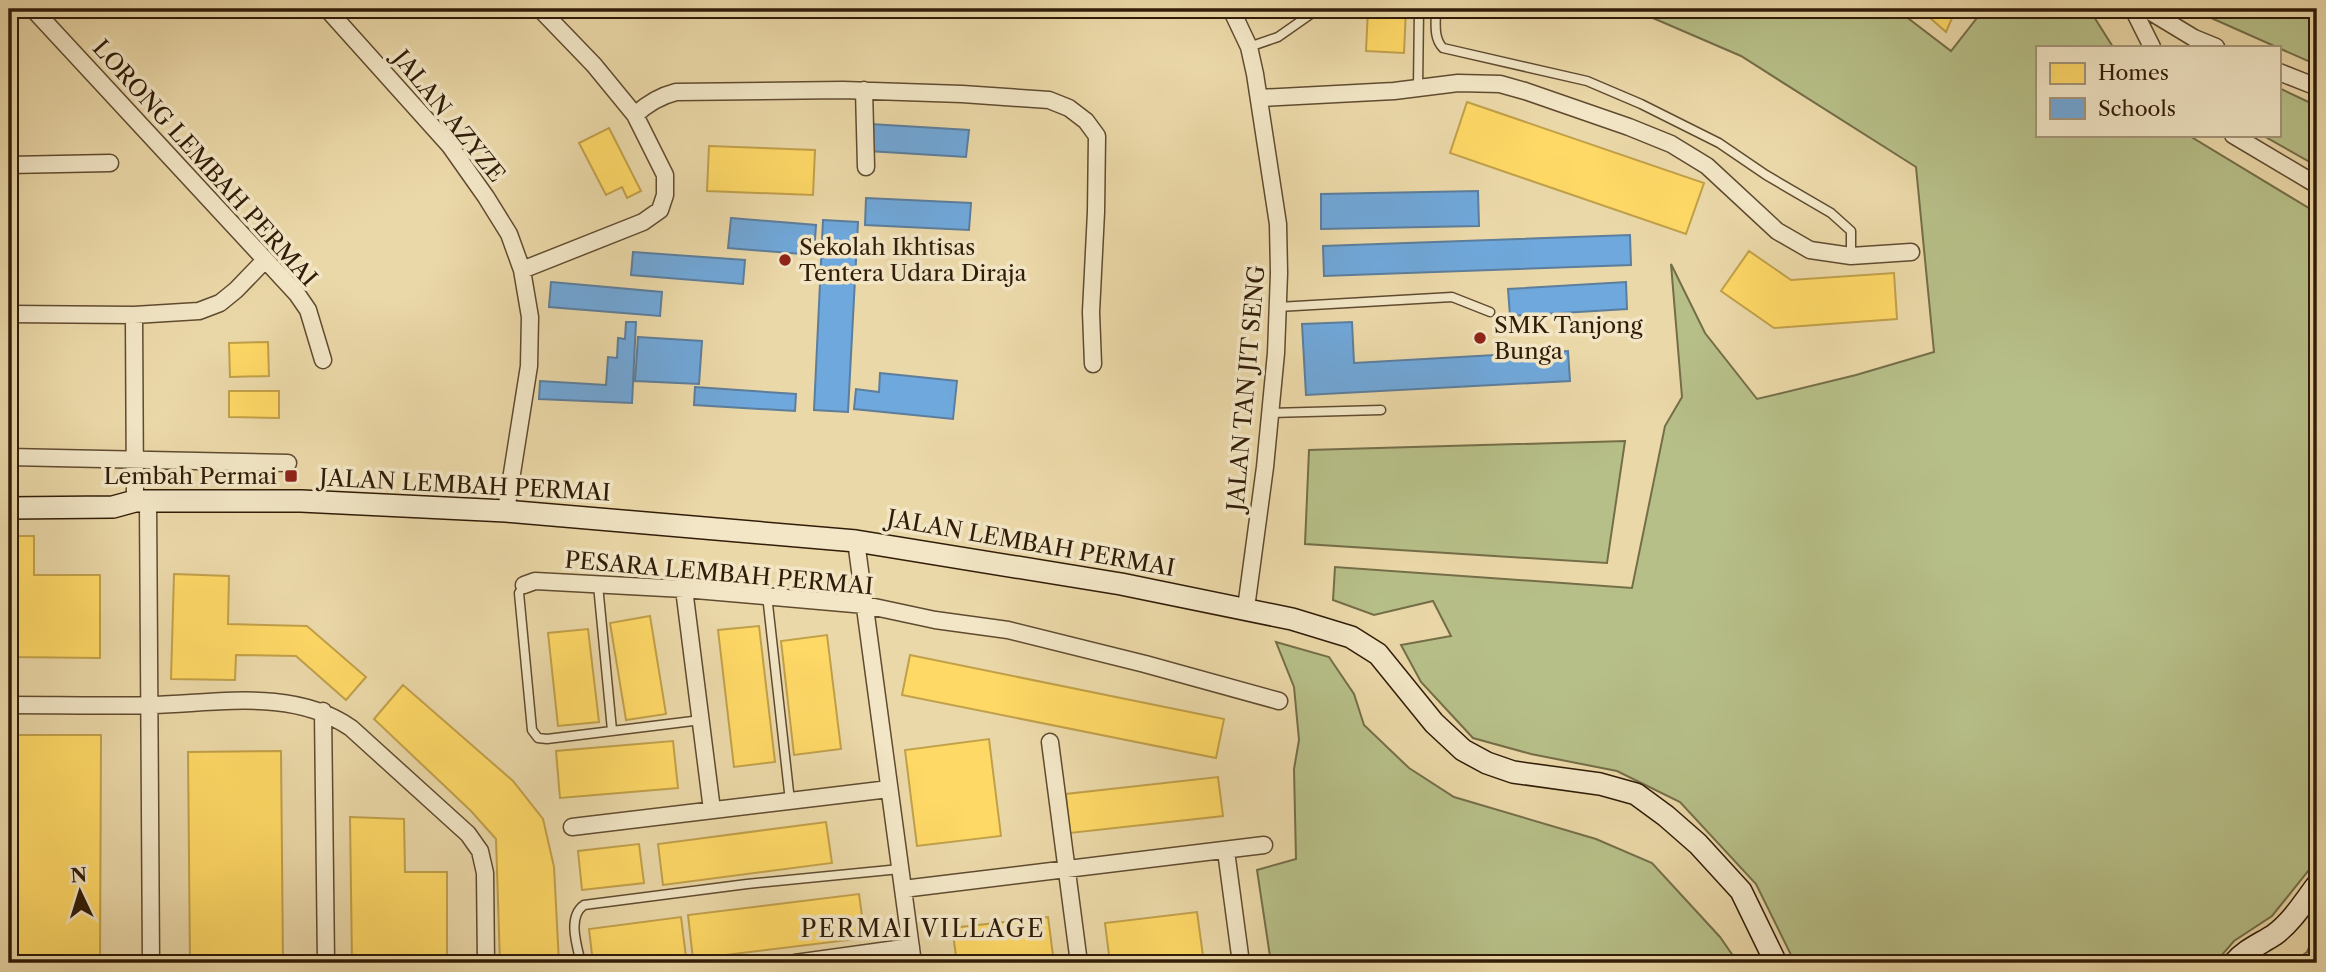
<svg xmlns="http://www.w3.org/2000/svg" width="2326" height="972" viewBox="0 0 2326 972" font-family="'Libre Caslon Text',serif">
	<rect width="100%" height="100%" fill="#ebd8a8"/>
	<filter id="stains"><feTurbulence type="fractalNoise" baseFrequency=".00286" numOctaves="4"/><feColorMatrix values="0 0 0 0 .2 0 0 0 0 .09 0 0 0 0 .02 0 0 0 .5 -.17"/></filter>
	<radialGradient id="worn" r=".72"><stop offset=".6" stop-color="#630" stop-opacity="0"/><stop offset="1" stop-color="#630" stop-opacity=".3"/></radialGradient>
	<path fill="#b7bf88" stroke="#746e48" stroke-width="2" d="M1632 9H1896L1951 51 1984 9H2089L2113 47H2037V135H2188L2317 213V860L2272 916 2234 941 2215 963H1795L1756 884 1680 802 1617 771 1531 754 1473 738 1421 682 1401 645 1451 636 1433 601 1374 615 1333 600 1335 567 1632 588 1665 426 1682 397 1671 264 1705 333 1757 399 1856 375 1934 352 1916 167 1741 56Z
		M2191 9H2317V65Z
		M2279 88 2317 106V166L2262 135H2279Z
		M1625 441 1607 563 1305 544 1309 450Z
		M1276 642 1329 657 1354 694 1364 725 1409 768 1454 797 1596 839 1652 863 1720 937 1738 963H1271L1257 870 1296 859 1294 769 1299 740 1294 687Z
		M2317 930V963H2292L2307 952Z"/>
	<path fill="#ffd966" stroke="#c1a04a" stroke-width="2" d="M1368 9H1406L1404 53 1366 51Z
		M1920 9H1956L1946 32Z
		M1467 102 1704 183 1686 234 1450 153Z
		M609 128 641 191 627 198 622 187 606 195 579 143Z
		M709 146 815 150 813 195 707 191Z
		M1749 251 1791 280 1894 273 1897 319 1774 328 1721 291Z
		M268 342 269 376 230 377 229 343Z
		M229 391H279V418L229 417Z
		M9 536H34V575H100V658L9 657Z
		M174 574 229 576 228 624 307 626 366 677 346 700 296 656 236 655 235 680 171 679Z
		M650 616 666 714 626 720 610 623Z
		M759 626 775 762 734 767 718 630Z
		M588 629 599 722 558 726 548 633Z
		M827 635 841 749 794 755 781 641Z
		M910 655 1224 719 1216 758 902 695Z
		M403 685 513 781 543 819 554 867 559 963H500L496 839 471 811 374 719Z
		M15 735H101L100 963H14Z
		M989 739 1001 836 917 846 905 750Z
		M673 741 678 788 560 798 556 751Z
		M281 751 283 963H190L188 752Z
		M1218 777 1223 816 1070 833 1066 794Z
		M350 817 404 819 405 872H447V963H352Z
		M826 822 832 863 663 885 658 844Z
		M639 844 644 883 582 890 578 851Z
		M859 894 865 938 693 959 688 915Z
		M1197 912 1204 963H1110L1105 923Z
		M681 917 686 957 637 963H593L589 929Z
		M1048 917 1054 963H957L952 928Z"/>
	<path fill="#6fa8dc" stroke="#5c7e9c" stroke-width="2" d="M870 124 969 130 966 157 868 151Z
		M1478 191 1479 226 1321 229V194Z
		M866 198 971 203 969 230 865 225Z
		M731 218 816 225 814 255 728 248Z
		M823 220 858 222 848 412 814 410Z
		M1630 235 1631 265 1324 276 1323 246Z
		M633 252 745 260 743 284 631 275Z
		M551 282 662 292 660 316 549 307Z
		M1626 282 1627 309 1510 316 1508 289Z
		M626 322H636L632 403 539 399 540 381 606 385 608 357 617 358 618 338 625 339Z
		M1352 322 1354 363 1568 351 1570 381 1306 395 1302 324Z
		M638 337 702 341 699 384 635 381Z
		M880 373 957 381 953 419 854 409 856 389 879 392Z
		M695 387 796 394 795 411 694 405Z"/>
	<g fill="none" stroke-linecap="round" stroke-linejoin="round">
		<g stroke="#604b30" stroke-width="11">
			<path id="lane" d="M1436 9C1436 22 1433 38 1443 48L1587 81 1641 104 1719 143 1766 175 1831 213 1851 231V256
				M1249 47 1278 37 1318 9
				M1418 88 1419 9
				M1278 307 1452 297 1490 312
				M1270 413 1381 410
				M524 585 519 593 532 730 538 738 547 739 701 720
				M598 585 612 730
				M767 595 790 801
				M581 963C577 946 567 917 584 905L747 884 900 869"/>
		</g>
		<g stroke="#604b30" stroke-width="19">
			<path id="street" d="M33 9 297 294 308 310 323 360
				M327 9 450 146 486 197 509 234 522 270 530 317 529 366 506 511
				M1231 9 1249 47 1255 74 1278 224 1279 273 1276 353 1265 467 1246 608
				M2133 9 2152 47
				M2146 9 2194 38 2216 47
				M2279 72 2317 87
				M864 90 866 167
				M1260 98 1394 91 1458 83 1500 84 1525 91 1629 127 1671 144 1707 166 1777 231 1810 250 1851 256 1911 252
				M635 115C648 103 660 96 676 92L843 90 962 94 1049 100 1069 108 1086 121 1097 136 1096 212 1091 312 1093 364
				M2233 135 2317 185
				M9 165 110 163
				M522 270 643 222 660 210 665 195V175L635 115 594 65 540 9
				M9 314 134 315 199 311 220 303 236 290 265 260
				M134 315 135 501
				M9 457 288 463
				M148 501 151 963
				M856 541 913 963
				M524 585 535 581 684 589 865 605 935 620 1008 630 1145 664 1279 701
				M684 589 712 810
				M9 705C57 705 105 706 153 705 219 703 294 688 351 728L468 834 480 851 485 873 486 963
				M323 711 326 963
				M1050 742 1079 963
				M572 827 889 789
				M1226 851 1241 963
				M903 889 1264 845
				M795 963 911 947"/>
		</g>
		<g stroke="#311c08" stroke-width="24">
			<path id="secondary" d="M9 508 113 507 135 501H301L506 511 856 541 1121 584 1292 619 1351 637 1378 654 1434 723 1463 750 1487 763 1513 772 1600 784 1636 794 1666 816 1698 844 1741 891 1776 963
				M2234 963C2245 950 2260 944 2274 935 2292 922 2304 902 2317 885"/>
		</g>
		<use href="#lane" stroke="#f2e6c6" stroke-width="8"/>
		<use href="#street" stroke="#f2e6c6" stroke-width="16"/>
		<use href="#secondary" stroke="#f2e6c6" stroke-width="21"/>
	</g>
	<g fill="#8f2418" stroke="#f2e6c6" stroke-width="2.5">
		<circle cx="785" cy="260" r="7"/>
		<circle cx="1480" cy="338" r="7"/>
		<rect x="284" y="469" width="14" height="14" rx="3.5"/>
	</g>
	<g text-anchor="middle" stroke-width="7" stroke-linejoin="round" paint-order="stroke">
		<g font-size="23" fill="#311c08" stroke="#f2e6c6">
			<text transform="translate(449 116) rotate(51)" y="8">JALAN AZYZE</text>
			<text transform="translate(205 163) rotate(48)" y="8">LORONG LEMBAH PERMAI</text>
			<text transform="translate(1246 388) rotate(-85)" y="8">JALAN TAN JIT SENG</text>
			<text transform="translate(465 485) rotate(3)" y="8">JALAN LEMBAH PERMAI</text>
			<text transform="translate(1031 543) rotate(10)" y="8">JALAN LEMBAH PERMAI</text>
			<text transform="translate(719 573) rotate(5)" y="8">PESARA LEMBAH PERMAI</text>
		</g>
		<g font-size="23" fill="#311c08" stroke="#f2e6c6" text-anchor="start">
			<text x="799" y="255">Sekolah Ikhtisas<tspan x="799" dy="26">Tentera Udara Diraja</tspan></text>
			<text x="1494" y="333">SMK Tanjong<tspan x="1494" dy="26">Bunga</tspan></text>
			<text x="277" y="484" text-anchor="end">Lembah Permai</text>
		</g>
		<g font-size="24" letter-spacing="2" fill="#311c08" stroke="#f2e6c6">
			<text x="923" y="937">PERMAI VILLAGE</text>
		</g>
	</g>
	<rect width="2326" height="972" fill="none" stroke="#ebd8a8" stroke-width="35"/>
	<rect x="10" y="10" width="2305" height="951" fill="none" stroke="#311c08" stroke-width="3.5"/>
	<rect x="18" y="18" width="2291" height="937" fill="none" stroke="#311c08" stroke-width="2"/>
	<rect x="2036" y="46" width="245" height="91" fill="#f2e6c6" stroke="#a5957a" stroke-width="2"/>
	<rect x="2050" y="63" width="35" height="21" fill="#ffd966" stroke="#a5957a" stroke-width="2"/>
	<text x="2098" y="80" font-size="21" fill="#311c08">Homes</text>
	<rect x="2050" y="98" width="35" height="21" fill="#6fa8dc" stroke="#a5957a" stroke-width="2"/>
	<text x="2098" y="116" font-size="21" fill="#311c08">Schools</text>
	<g transform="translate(80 892) rotate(356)" stroke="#f2e6c6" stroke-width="5" paint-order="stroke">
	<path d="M0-5L12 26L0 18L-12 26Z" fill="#311c08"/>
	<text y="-10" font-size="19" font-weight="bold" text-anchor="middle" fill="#311c08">N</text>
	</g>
	<rect width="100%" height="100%" filter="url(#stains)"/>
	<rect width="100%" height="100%" fill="url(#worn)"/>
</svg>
